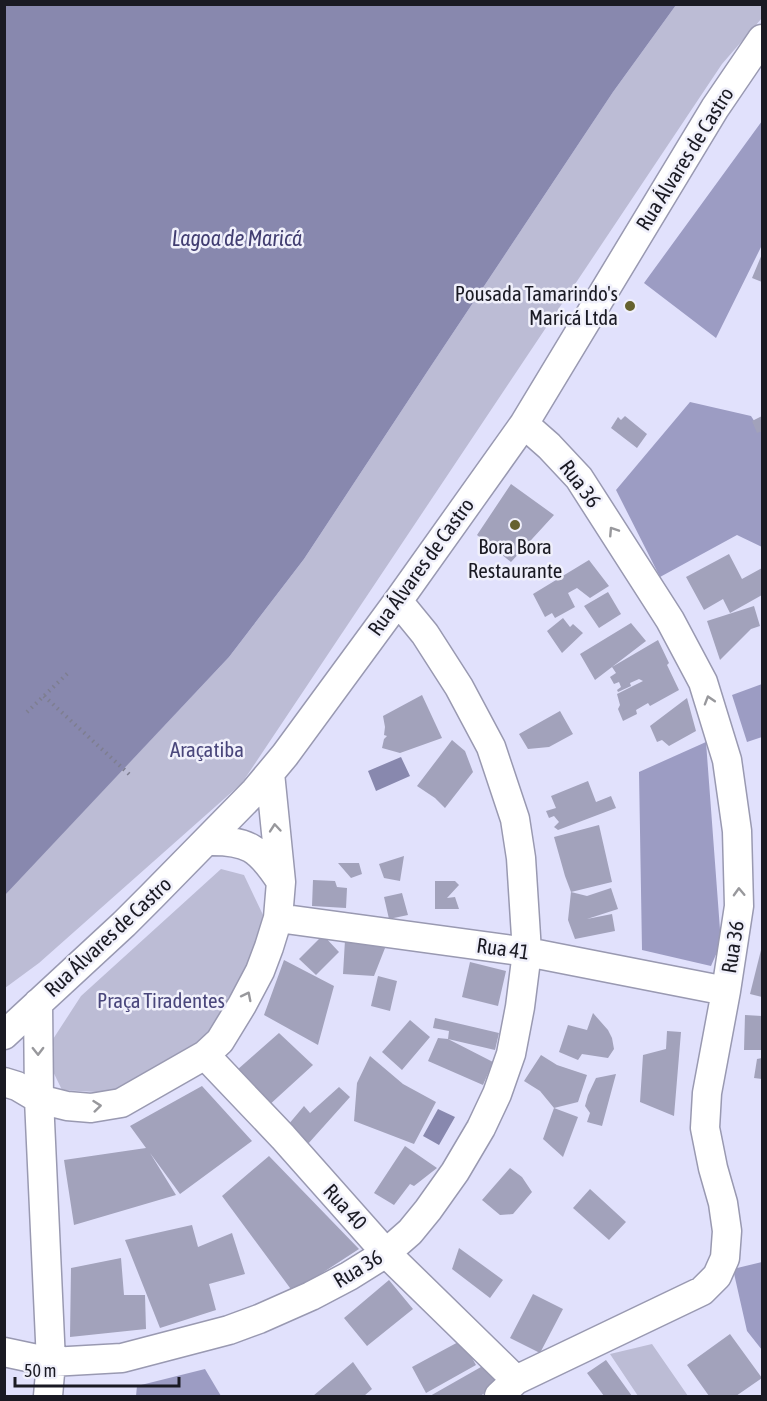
<svg xmlns="http://www.w3.org/2000/svg" width="767" height="1401" viewBox="0 0 767 1401" font-family="'Asap Condensed',sans-serif">
	<rect width="100%" height="100%" fill="#e1e1fc"/>
	<path fill="#bcbcd5" d="M676 5H762V18L722 64 242 783 39 963 5 988 4 895 229 657 304 559 429 369 613 92Z
		M221 869 244 875 263 915 250 979 199 1046 113 1093 62 1090 44 1053 81 996Z
		M652 1344 688 1396H638L610 1354Z"/>
	<path fill="#9c9cc3" d="M762 121V245L716 338 644 283Z
		M690 402 751 416 762 433V547L737 535 660 577 616 490Z
		M762 684V737L747 742 732 695Z
		M706 742 721 943 711 966 642 950 639 772Z
		M762 1262V1350L747 1331 733 1269Z
		M205 1369 221 1396H136L137 1386Z"/>
	<path fill="#8888ae" d="M5 4 676 5 613 92 429 369 304 559 229 657 5 895Z
		M401 757 410 776 376 791 368 771Z
		M438 1109 455 1117 439 1145 423 1136Z"/>
	<path fill="#a2a2bb" d="M762 254V282L752 278Z
		M625 416 647 434 637 448 611 428 618 417 621 420Z
		M762 416V431L757 433 752 421Z
		M511 484 554 515 511 562 477 535Z
		M729 554 742 579 762 568V595L730 613 723 599 704 610 686 577Z
		M589 560 609 586 590 598 577 588 568 593 575 607 555 618 552 613 545 617 533 594Z
		M608 592 621 614 599 628 584 606Z
		M754 606 760 626 751 629 720 660 707 621Z
		M563 618 570 627 573 624 583 633 562 653 547 631Z
		M631 623 646 641 595 680 580 654Z
		M658 640 669 663 667 665 668 667 679 690 650 706 648 703 636 710 637 714 623 721 618 709 620 705 617 694 643 681 639 679 630 683 631 686 618 692 617 690 621 687 619 682 614 684 610 677 616 673 612 667Z
		M422 695 442 738 400 753 382 748 384 739 387 736 384 735 385 727 383 716Z
		M687 698 696 731 669 746 662 740 657 742 650 726Z
		M560 711 573 734 549 747 528 749 519 734Z
		M452 740 465 751 473 772 445 808 435 798 417 786Z
		M588 781 596 802 611 796 616 808 558 830 554 827 559 822 554 816 549 818 546 811 556 808 551 796Z
		M599 825 612 882 571 892 565 876 554 837Z
		M404 856 400 881 384 878 379 864Z
		M338 863H359L362 874 351 878Z
		M313 880 335 881 337 887 347 888 346 908 312 906Z
		M435 881H455L459 885 447 898 455 897 459 909H435Z
		M611 888 618 909 587 919 612 914 615 931 575 939 568 920 571 892 587 896Z
		M402 893 408 915 389 919 384 897Z
		M323 935 339 952 316 975 299 959Z
		M345 940 387 943 374 976 343 974Z
		M762 946V997L750 994Z
		M284 960 334 986 318 1045 264 1015Z
		M470 962 506 971 498 1006 462 997Z
		M378 976 397 981 390 1011 371 1006Z
		M593 1013 608 1030 612 1038 614 1049 608 1058 582 1054 578 1060 559 1052 568 1025 587 1030Z
		M745 1015 762 1016V1050H744Z
		M435 1018 499 1033 495 1050 448 1039 449 1031 433 1028Z
		M410 1020 430 1037 402 1070 382 1052Z
		M667 1031 681 1032 674 1116 640 1102 643 1055 666 1049Z
		M279 1033 313 1065 267 1107 237 1070Z
		M438 1038 448 1039 493 1062 483 1085 428 1061Z
		M541 1055 557 1065 587 1075 578 1102 554 1108 540 1091 524 1081Z
		M370 1056 403 1084 436 1102 414 1144 354 1121 357 1083Z
		M762 1058V1079L754 1078 757 1059Z
		M616 1074 602 1126 587 1122 590 1113 585 1106 588 1095 596 1078Z
		M202 1086 252 1141 180 1194 150 1153 176 1195 74 1225 64 1160 146 1148 130 1126Z
		M339 1087 350 1097 307 1145 288 1125 304 1106 310 1113Z
		M554 1108 578 1117 563 1157 543 1139Z
		M405 1146 437 1168 414 1186 410 1184 394 1205 374 1193Z
		M269 1156 359 1249 293 1292 222 1196Z
		M510 1168 522 1177 532 1192 513 1214 500 1215 482 1200Z
		M590 1189 626 1222 609 1240 573 1208Z
		M192 1225 198 1247 232 1233 245 1274 209 1284 216 1310 160 1328 125 1240Z
		M459 1248 503 1280 490 1298 452 1269Z
		M121 1258 124 1295H145L146 1329 70 1337 71 1268Z
		M389 1280 413 1309 367 1346 344 1318Z
		M533 1294 563 1309 540 1353 510 1338Z
		M730 1334 762 1378 736 1396H709L687 1365Z
		M462 1340 476 1365 426 1393 412 1367Z
		M606 1360 632 1396H604L587 1373Z
		M353 1362 372 1389 364 1396H313Z
		M488 1363 500 1384 480 1396H430Z"/>
	<g fill="none" stroke-linecap="round" stroke-linejoin="round">
		<g stroke="#9999b1" stroke-width="31">
			<path id="minor" d="M207 841C248 840 259 848 281 882
				M278 918 527 952 726 991
				M38 1003 39 1099 51 1362 48 1396
				M4 1035 124 924 152 896 255 791 285 755 398 601 524 424 715 108 762 39
				M205 1055 283 1137 386 1253 516 1380
				M4 1082 17 1086 39 1099 67 1106 91 1108 121 1103 205 1055 220 1041 242 1005 260 971 269 947 278 918 281 882 270 773
				M4 1352 51 1362 122 1358 229 1330 259 1319 311 1296 349 1276 386 1253 410 1232 428 1210 455 1172 481 1128 497 1094 511 1054 520 1007 527 952 521 858 515 819 491 747 459 687 425 634 398 601
				M499 1396 516 1380 702 1291 717 1276 725 1258 727 1231 723 1203 713 1168 705 1128 707 1093 726 991 739 906 737 831 727 760 703 682 670 620 579 478 549 446 524 424"/>
		</g>
		<path stroke="#7e7e90" stroke-width="4" stroke-dasharray="1.5 4.5" stroke-linecap="butt" d="M44 696 130 775
			M27 712 68 673"/>
		<use href="#minor" stroke="#fff" stroke-width="28"/>
	</g>
	<defs><path id="oneway-chevron" d="M-2-3.5L2.5 0L-2 3.5" fill="none" stroke-width="1.6" stroke-linecap="round" stroke-linejoin="round" transform="scale(1.5)"/></defs>
	<g stroke="#98989c">
		<use href="#oneway-chevron" transform="translate(613 531) rotate(-123)"/>
		<use href="#oneway-chevron" transform="translate(709 700) rotate(-107)"/>
		<use href="#oneway-chevron" transform="translate(275 828) rotate(-95)"/>
		<use href="#oneway-chevron" transform="translate(739 892) rotate(-92)"/>
		<use href="#oneway-chevron" transform="translate(247 996) rotate(-63)"/>
		<use href="#oneway-chevron" transform="translate(38 1051) rotate(89)"/>
		<use href="#oneway-chevron" transform="translate(97 1106) rotate(-6)"/>
	</g>
	<g fill="#66622e" stroke="#f0f0fb" stroke-width="2">
		<circle cx="630" cy="306" r="6"/>
		<circle cx="515" cy="525" r="6"/>
	</g>
	<g text-anchor="middle" stroke-width="5" stroke-linejoin="round" paint-order="stroke">
		<g font-size="21" fill="#1a1a23" stroke="#f0f0fb">
			<text transform="translate(685 159) rotate(-58)" y="7">Rua Álvares de Castro</text>
			<text transform="translate(580 484) rotate(53)" y="7">Rua 36</text>
			<text transform="translate(421 567) rotate(-54)" y="7">Rua Álvares de Castro</text>
			<text transform="translate(108 937) rotate(-43)" y="7">Rua Álvares de Castro</text>
			<text transform="translate(733 947) rotate(-81)" y="7">Rua 36</text>
			<text transform="translate(503 949) rotate(8)" y="7">Rua 41</text>
			<text transform="translate(345 1207) rotate(48)" y="7">Rua 40</text>
			<text transform="translate(358 1269) rotate(-31)" y="7">Rua 36</text>
		</g>
		<g font-size="21" fill="#1a1a23" stroke="#f0f0fb" text-anchor="end">
			<text x="618" y="301">Pousada Tamarindo's<tspan x="618" dy="24">Maricá Ltda</tspan></text>
			<text x="515" y="554" text-anchor="middle">Bora Bora<tspan x="515" dy="24">Restaurante</tspan></text>
		</g>
		<g font-size="21" fill="#49467b" stroke="#f0f0fb">
			<text x="207" y="757">Araçatiba</text>
			<text x="161" y="1008">Praça Tiradentes</text>
		</g>
		<g font-size="22" font-style="italic" fill="#413d71" stroke="#f0f0fb">
			<text x="237" y="246">Lagoa de Maricá</text>
		</g>
	</g>
	<rect width="767" height="1401" fill="none" stroke="#1a1a23" stroke-width="12"/>
	<path d="M15 1377v9h164v-9" fill="none" stroke="#1a1a23" stroke-width="3"/>
	<text x="24" y="1377" font-size="18" fill="#1a1a23" stroke="#f0f0fb" stroke-width="4.5" paint-order="stroke">50 m</text>
</svg>
